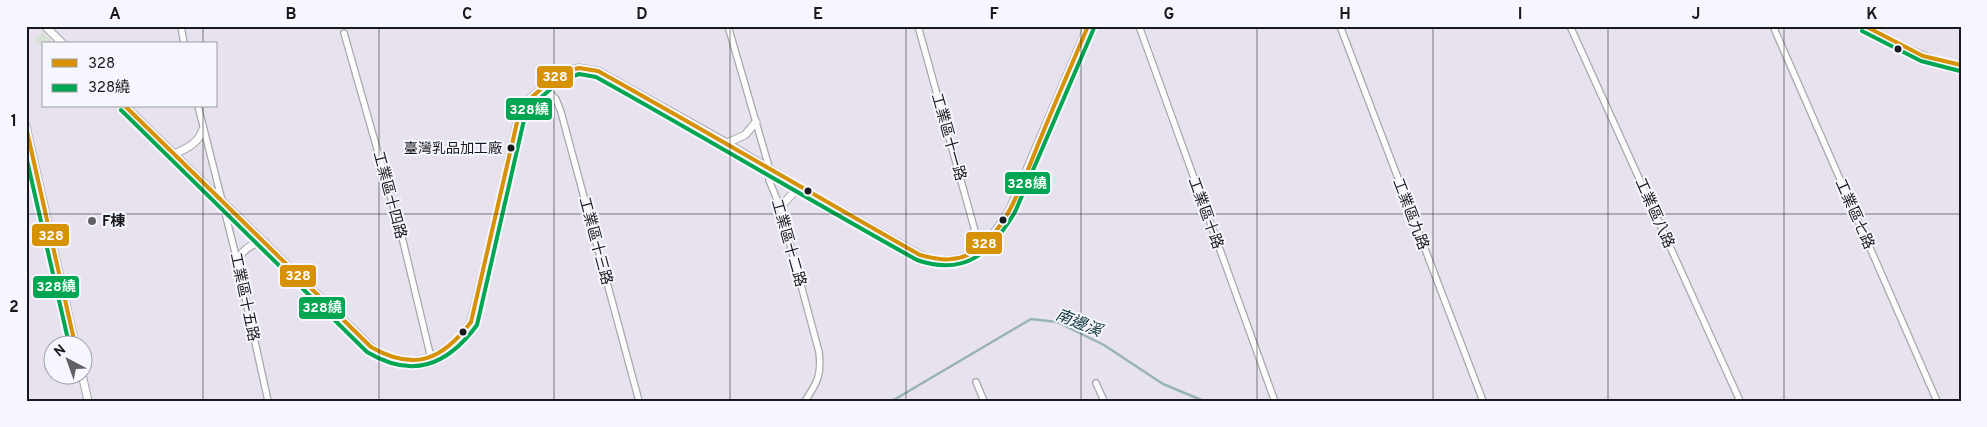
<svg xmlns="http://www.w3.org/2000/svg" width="1987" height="427" viewBox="0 0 1987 427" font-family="Overpass,'Noto Sans TC',sans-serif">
	<rect width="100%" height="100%" fill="#eaebf0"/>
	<path fill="#e8e2ef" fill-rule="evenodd" d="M26 26H1961V401H26ZM44 44H216V106H44ZM52 344H82V374H52Z"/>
	<path fill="#d7e0d6" d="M43 32 54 44H44V49L34 39Z"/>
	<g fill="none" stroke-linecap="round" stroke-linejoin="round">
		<path stroke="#98b3b7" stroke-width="2.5" d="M892 401 1031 319 1057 322 1104 345 1163 384 1204 401"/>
		<g stroke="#a6a7ab" stroke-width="8">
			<path id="minor" d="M181 26 184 44
				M728 26 769 167V180L780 207 819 352C822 375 817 383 805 401
				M918 26 980 249
				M1139 26 1274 399
				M1340 26 1483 401
				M1570 26 1740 401
				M1773 26 1937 401
				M344 33 401 233 431 358
				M543 86 556 99 561 112 639 401
				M198 106 237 260 268 401
				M976 382 984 401
				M1096 383 1104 401"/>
		</g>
		<g stroke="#a6a7ab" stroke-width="9">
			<path id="tertiary" d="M45 26 63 44
				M1865 26C1894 42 1927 62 1961 65
				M125 106 371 347C409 374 446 359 471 322L497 215 518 118 525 103 556 76 566 71 579 68 598 71 727 143 799 187 920 255C965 273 990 243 1010 209L1088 26
				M26 126 75 344
				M727 143 745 135 756 122
				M173 154C185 150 199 143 203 129
				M780 207 799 187
				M237 260C243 250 253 242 265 242
				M82 374 88 401"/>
		</g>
		<use href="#minor" stroke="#fcfcfd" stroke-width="5.5"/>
		<use href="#tertiary" stroke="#fcfcfd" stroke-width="7"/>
		<g stroke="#f5f6fe" stroke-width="8">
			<path id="bus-1" d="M1865 26 1923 56 1961 65
				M125 106 371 347C415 372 442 360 471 322L518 118 525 103 556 76 566 71 579 68 598 71C706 131 812 194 920 255 939 260 957 263 975 251 1010 228 1026 172 1042 135 1057 98 1073 62 1088 26
				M26 127 75 344"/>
		</g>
		<g stroke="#f5f6fe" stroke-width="8">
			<path id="bus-2" d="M1862 31 1921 61 1960 71
				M121 110 367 352C412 379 447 366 477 325L524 120 530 107 560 81 579 74 596 77C704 137 809 200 917 260 966 277 991 252 1015 212L1094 28
				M26 156 69 344"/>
		</g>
		<use href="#bus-1" stroke="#d69104" stroke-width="4"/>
		<use href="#bus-2" stroke="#00a651" stroke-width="4"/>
	</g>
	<path fill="none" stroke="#18191c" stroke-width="1" stroke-opacity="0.55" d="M203 26V44M379 26V401M554 26V401M730 26V401M906 26V401M1081 26V401M1257 26V401M1433 26V401M1608 26V401M1784 26V401M203 106V401M26 214H1961"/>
	<g fill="#18191c" stroke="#f5f6fe" stroke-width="2">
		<circle cx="1898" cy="49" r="4.5"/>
		<circle cx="511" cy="148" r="4.5"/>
		<circle cx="808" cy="191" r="4.5"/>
		<circle cx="1003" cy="220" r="4.5"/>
		<circle cx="463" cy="332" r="4.5"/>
	</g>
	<circle fill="#626266" stroke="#f5f6fe" stroke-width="2" cx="92" cy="221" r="5"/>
	<g text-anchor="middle" stroke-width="4" stroke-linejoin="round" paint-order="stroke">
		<g font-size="14" fill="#18191c" stroke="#f5f6fe" text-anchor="end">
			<text x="502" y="153">臺灣乳品加工廠</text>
		</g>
		<g font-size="15" fill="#18191c" stroke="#f5f6fe">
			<text transform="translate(949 137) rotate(74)" y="5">工業區十一路</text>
			<text transform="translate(390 195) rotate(75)" y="5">工業區十四路</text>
			<text transform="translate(1206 213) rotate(70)" y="5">工業區十路</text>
			<text transform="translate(1655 213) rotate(66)" y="5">工業區八路</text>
			<text transform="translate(1411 214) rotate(69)" y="5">工業區九路</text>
			<text transform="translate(1855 214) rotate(66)" y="5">工業區七路</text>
			<text transform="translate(596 241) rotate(75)" y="5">工業區十三路</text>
			<text transform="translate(789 243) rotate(74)" y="5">工業區十二路</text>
			<text transform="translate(245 297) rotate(78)" y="5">工業區十五路</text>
		</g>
		<g font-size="15" font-weight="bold" fill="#18191c" stroke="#f5f6fe" text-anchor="start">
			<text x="102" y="226">F棟</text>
		</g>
		<g font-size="16" font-style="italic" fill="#0e3539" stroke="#f5f6fe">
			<text transform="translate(1079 322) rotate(22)" y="6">南邊溪</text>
		</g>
	</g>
	<g stroke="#f5f6fe" stroke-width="2">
		<rect x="536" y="65" width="38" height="24" rx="5" fill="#d69104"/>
		<rect x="505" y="97" width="48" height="24" rx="5" fill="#00a651"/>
		<rect x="1004" y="171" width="47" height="24" rx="5" fill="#00a651"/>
		<rect x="31" y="223" width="39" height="24" rx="5" fill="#d69104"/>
		<rect x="965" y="231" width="38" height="24" rx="5" fill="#d69104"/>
		<rect x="279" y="264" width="38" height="24" rx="5" fill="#d69104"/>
		<rect x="32" y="275" width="48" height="24" rx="5" fill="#00a651"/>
		<rect x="298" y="296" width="48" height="24" rx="5" fill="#00a651"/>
	</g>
	<g font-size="14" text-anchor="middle" font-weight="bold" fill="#fff">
		<text x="555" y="81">328</text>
		<text x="529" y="114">328繞</text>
		<text x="1027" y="188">328繞</text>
		<text x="51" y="240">328</text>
		<text x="984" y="248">328</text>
		<text x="298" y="280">328</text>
		<text x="56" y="291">328繞</text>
		<text x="322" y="312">328繞</text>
	</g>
	<rect width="1987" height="427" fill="none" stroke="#f5f6fe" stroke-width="55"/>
	<rect x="42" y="42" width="175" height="65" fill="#f5f6fe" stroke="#9d9ea4"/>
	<rect x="52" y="59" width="25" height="8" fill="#d69104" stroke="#9d9ea4"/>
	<text x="88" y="68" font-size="15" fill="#18191c">328</text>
	<rect x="52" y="84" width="25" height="8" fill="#00a651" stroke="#9d9ea4"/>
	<text x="88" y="92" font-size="15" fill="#18191c">328繞</text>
	<g transform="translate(68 360) rotate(319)"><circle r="24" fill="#f5f6fe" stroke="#9d9ea4"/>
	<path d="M0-4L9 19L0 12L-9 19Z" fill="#626266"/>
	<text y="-8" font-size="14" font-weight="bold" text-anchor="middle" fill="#18191c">N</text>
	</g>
	<rect x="28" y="28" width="1932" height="372" fill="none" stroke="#18191c" stroke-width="2"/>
	<g font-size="16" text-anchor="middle" font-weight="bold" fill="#18191c">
		<text x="115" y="19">A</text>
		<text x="291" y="19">B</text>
		<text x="467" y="19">C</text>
		<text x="642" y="19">D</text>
		<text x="818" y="19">E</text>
		<text x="994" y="19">F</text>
		<text x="1169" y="19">G</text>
		<text x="1345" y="19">H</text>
		<text x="1520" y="19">I</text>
		<text x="1696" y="19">J</text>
		<text x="1872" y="19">K</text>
		<text x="14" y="126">1</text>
		<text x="14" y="312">2</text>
	</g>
</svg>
